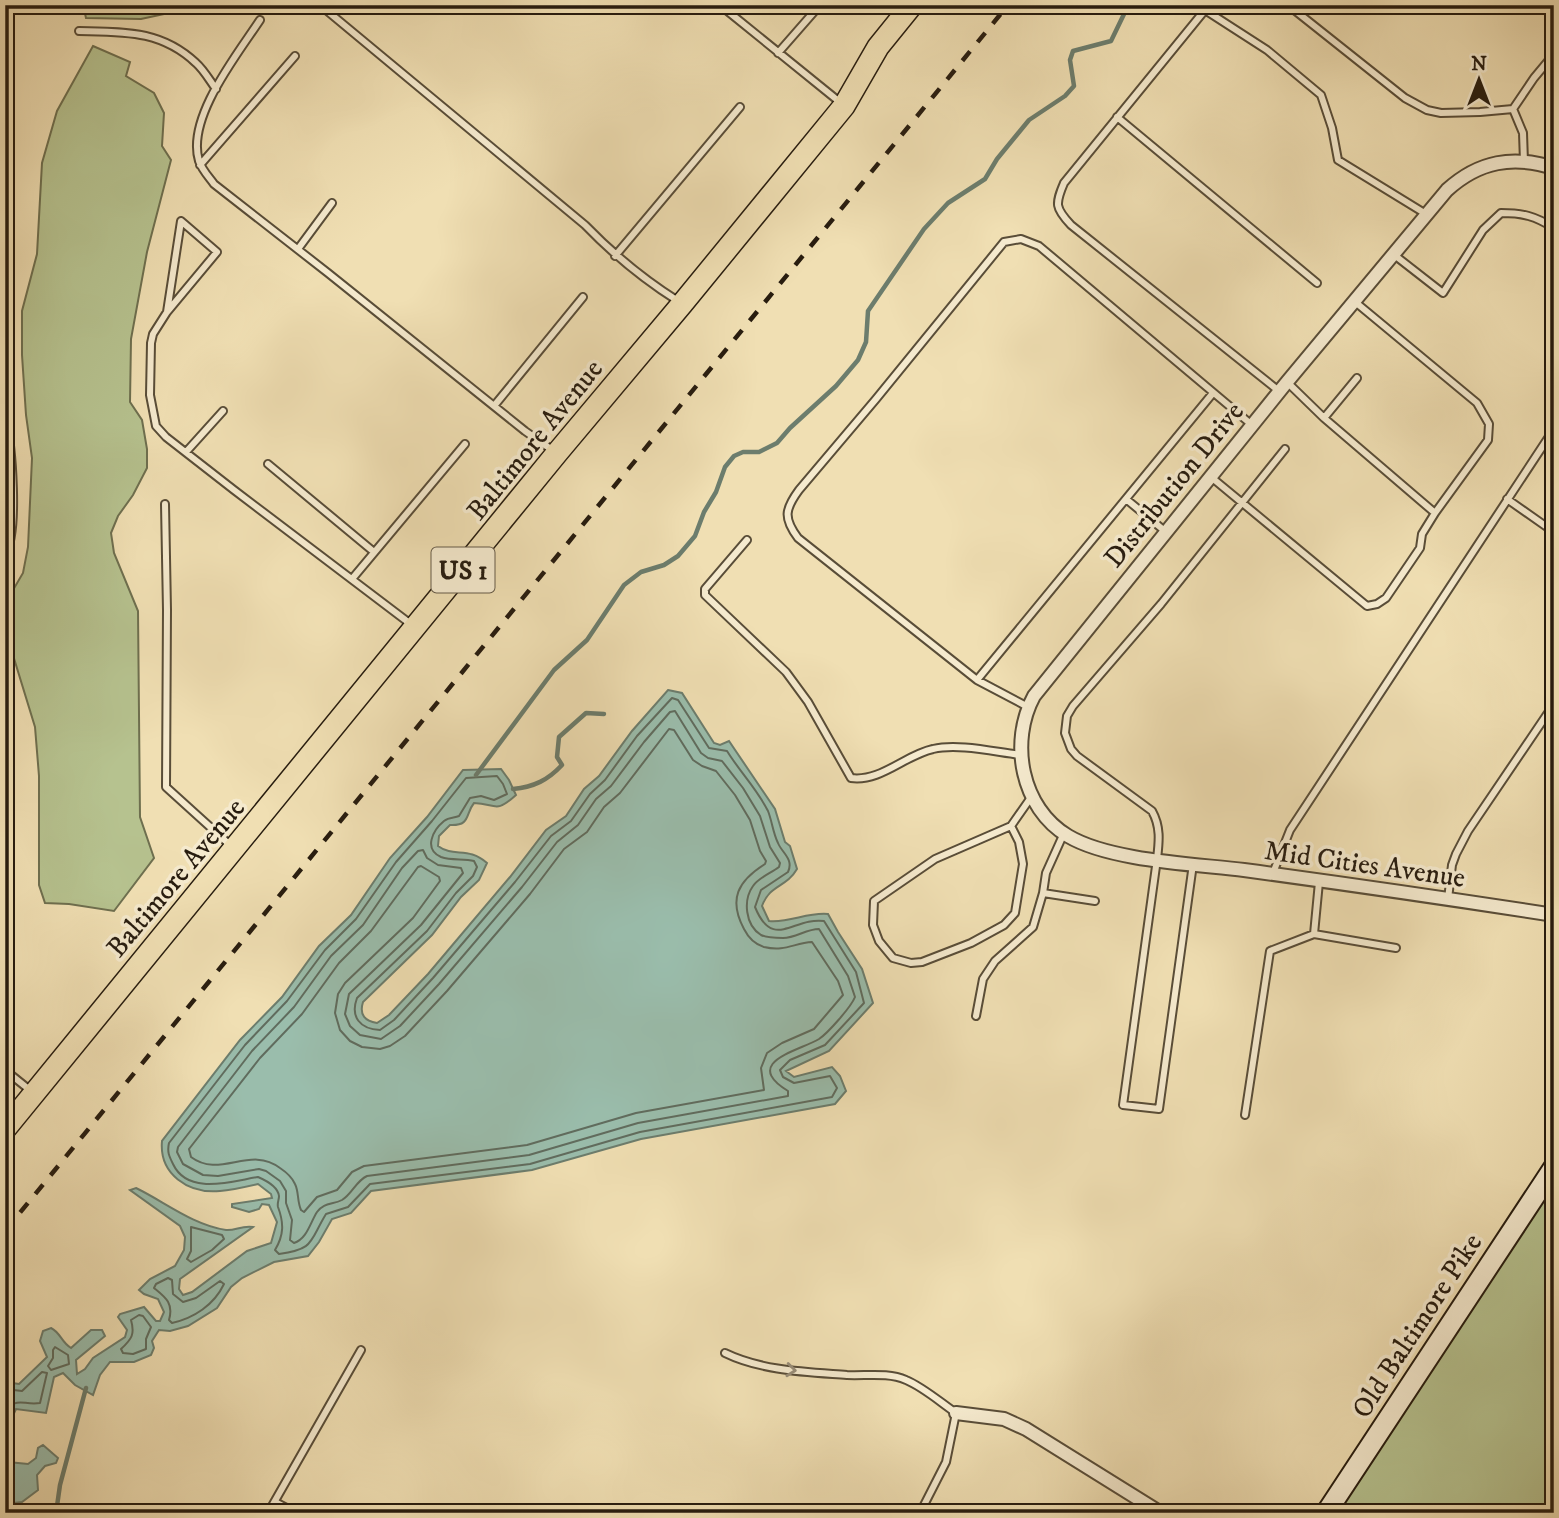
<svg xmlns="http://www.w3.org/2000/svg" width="1559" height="1518" viewBox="0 0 1559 1518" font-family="'IM FELL DW Pica',serif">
	<rect width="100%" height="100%" fill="#f0dfb3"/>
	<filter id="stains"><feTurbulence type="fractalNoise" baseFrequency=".00286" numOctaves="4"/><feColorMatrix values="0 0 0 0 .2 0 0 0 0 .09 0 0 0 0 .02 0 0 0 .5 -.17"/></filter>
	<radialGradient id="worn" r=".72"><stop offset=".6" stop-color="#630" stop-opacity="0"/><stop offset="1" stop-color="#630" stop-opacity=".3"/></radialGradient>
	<path fill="#b6c28f" stroke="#6e6f4f" stroke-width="2" d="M83 5H212L205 11H178L141 19 86 18Z
		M93 46 130 62 126 76 154 93 164 113 162 146 171 160 147 252 131 339 130 402 142 420 147 449V468L133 495 118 516 111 533 114 553 138 611 140 817 154 858 114 911 69 904 45 903 39 885V776L35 727 5 629 6 602 23 573 28 547 32 458 26 415 22 355V311L37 254 42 163 57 111Z
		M1554 1171V1513H1327Z"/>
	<path fill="#9abdac" stroke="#6c7d6d" stroke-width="2" d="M668 690 682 693 714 743 720 745 729 741 775 809 785 842 790 846 797 869C786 888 770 884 762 906L769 921C790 923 807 912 828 914L838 932 862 969 873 1003 829 1051 786 1071 794 1077 832 1067 840 1076 846 1091 835 1104 641 1139 532 1170 371 1191 351 1213 332 1219 319 1242 308 1256 274 1262 242 1278 231 1287 217 1308 188 1326 170 1331 159 1330 152 1341 154 1348 151 1355 134 1362H110L100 1375 93 1395 75 1385 63 1373 54 1377 46 1413 16 1409 5 1433V1382L19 1384 47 1357 40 1341 43 1331 51 1328C61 1333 61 1342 71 1348L91 1330H102L105 1336 76 1360 77 1374 85 1369 93 1358 125 1337 127 1330 118 1317 120 1314 144 1307 156 1321H160L164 1312 158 1299 144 1294 139 1290 150 1279 175 1266 184 1250 185 1237 180 1226 130 1190 136 1188C165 1202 193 1225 226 1230 235 1231 242 1225 253 1227L180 1279 179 1289 183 1295 192 1292 247 1251 271 1243 277 1222 269 1205 262 1204 259 1209 249 1212 232 1207V1204L272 1198 271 1194 258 1184C245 1187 232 1190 220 1191 188 1194 159 1174 162 1141L240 1040 282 997 319 946 351 915 390 858 427 817 463 770 501 769 509 780 516 795C495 814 497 804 474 803 465 814 471 826 450 825L439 836 438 846C454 858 468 846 487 863L479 880 461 897 432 935 363 1002C359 1015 365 1021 377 1023L389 1015 428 974 510 877 546 830 566 816 584 789 599 776 632 731Z
		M43 1445 58 1458 56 1463 45 1466 37 1475 38 1490 22 1502 5 1504V1456L8 1462 28 1464 36 1458 38 1448Z"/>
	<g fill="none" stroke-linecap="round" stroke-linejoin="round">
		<path stroke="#606c5e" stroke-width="2" d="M672 698 678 700 709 748 727 751C740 772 757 789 768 811 772 821 773 833 778 843 782 853 794 859 788 872L761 890 755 907C773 951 793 917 824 921L856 972 864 1003 825 1045 790 1060 780 1070 783 1077 794 1083 830 1076 837 1088 832 1097 640 1132 530 1164 370 1184 348 1207 326 1214C309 1242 315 1249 279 1254L275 1250C284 1235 284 1223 278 1207 277 1203 279 1200 279 1196 278 1187 265 1180 258 1177 232 1181 188 1196 173 1164 169 1156 167 1152 169 1143L245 1045 287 1001 325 950 356 919 396 862 432 821 466 778 497 776 503 784 507 794 494 800 481 796 470 798 459 816C454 818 449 817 444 821 433 830 423 849 441 857 452 861 464 858 474 861L477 867 473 876 456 893 427 931 357 998C350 1017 360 1029 380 1030L394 1020 433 978 515 882 551 836 571 821 590 794 605 780 637 736Z
			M675 711 701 753 708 758 722 761 743 788 760 816 770 847 780 863 779 867C771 873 758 878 753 886 743 900 745 925 761 935 767 938 776 938 783 938 796 938 806 929 819 929L848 976 855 997C851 1007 828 1033 819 1039 799 1051 741 1062 788 1091V1096L638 1123 529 1155 367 1176C356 1181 352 1194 342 1200 333 1205 324 1202 317 1212 310 1223 307 1239 294 1243L290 1240 292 1220 286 1203V1191L280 1181 266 1171 259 1169 218 1176 203 1175 183 1164 177 1152 178 1147 252 1051 294 1007 331 956 363 925 402 868 418 851 423 850 427 858 438 865 461 868 463 873 421 925 349 994 345 1014 350 1026 360 1035 381 1039 400 1026 439 984 522 887 557 842 578 825 596 799 611 786 644 742 670 712Z
			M669 729 674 730 693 760 702 766 716 771 735 795 750 820 760 851 766 861 765 864C738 881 728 899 744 929 748 937 754 944 764 947 785 952 794 943 812 942L838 981 843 995 814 1029 782 1043 767 1053 761 1068 764 1090 636 1113 527 1145 364 1166 352 1172 337 1190 317 1197 304 1212 301 1210C297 1201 299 1192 295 1184 292 1177 286 1172 280 1168 250 1145 220 1179 191 1157L189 1149 260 1058 302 1014 339 963 371 931 418 867 421 866 439 877 440 881 413 918 345 983 338 994 335 1013 340 1030 350 1041 362 1047 380 1049 390 1046 405 1036 447 991 530 894 564 849 587 832 604 807 620 793Z
			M191 1227 222 1235 224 1239 212 1250 191 1262 187 1259 191 1251Z
			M168 1278 172 1280 173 1294 183 1302 196 1298 220 1281 224 1284C214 1305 194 1318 172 1323L169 1320C174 1303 165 1297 154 1288L156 1284Z
			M139 1315 143 1316 151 1327 146 1339V1349L133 1354 123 1353 121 1349C132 1339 135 1334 131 1320Z
			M55 1347 68 1355 69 1364 51 1370 48 1366 53 1358V1350Z
			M5 1389 22 1391 42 1372 47 1373 40 1403C22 1406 15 1394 5 1416"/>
		<path stroke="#6c7d6d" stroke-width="4.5" d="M476 775 554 670 587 640 624 585 641 572 664 565 678 556 695 536 704 512 716 492 725 467 734 456 743 452H759L777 443 790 428 836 386 858 360 866 342 868 311 924 229 948 203 985 179 997 159 1029 120 1065 96 1074 86 1070 60 1073 51 1111 41 1125 12 1131 5
			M513 789C534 787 548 780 562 765L557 757 559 737 586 713 604 714
			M56 1513 60 1485 86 1388"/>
		<g stroke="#594d38" stroke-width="10">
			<path id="service" d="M320 5 585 225C614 255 643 279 678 301
				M720 5 841 103
				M1288 5 1405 98 1427 110 1441 113 1480 112 1513 109 1534 78 1554 54
				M260 20C237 55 186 118 199 161 202 170 209 177 214 184L328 273 525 431 555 452
				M79 31C124 32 161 30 196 63 204 70 210 81 216 89
				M778 53 820 5
				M1513 109 1523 133 1524 162
				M1117 117 1317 283
				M200 165 295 56
				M5 216 9 224 5 265
				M181 221 217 252 167 312Z
				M298 249 332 203
				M1393 254 1443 293 1483 230 1501 213C1523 213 1535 216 1554 228
				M615 256 740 107
				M167 312 153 334 151 343 150 395 156 426 166 437 234 490 412 625
				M1287 382 1324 418 1357 378
				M1279 391 1071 225C1055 208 1055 204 1064 183L1205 10 1267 50 1321 95 1332 128 1338 160 1426 214
				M494 406 583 297
				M5 418C12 444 19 532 5 555
				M1324 418 1435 513
				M186 452 223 411
				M268 464 374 552
				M1211 477 1367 606 1377 604 1386 598 1420 548 1422 534 1435 513 1488 440 1489 424 1477 403 1354 301
				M1126 499 1166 532
				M1507 499 1554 532
				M165 504 167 610 166 787 230 845
				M747 540 705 589V595L786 672 808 702 851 778C881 782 905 755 933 749 958 743 995 752 1021 755
				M352 579 465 444
				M977 680 1213 393
				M1028 707 977 680 798 538C783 518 785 509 799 490L876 399 1004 242 1021 239 1039 246 1252 425
				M1011 826 1019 842 1023 864 1015 913 1004 925 971 943 922 962 911 963 893 958 879 941 873 925 874 901 935 859Z
				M1011 826 1032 796
				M1064 833 1046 873 1043 893 1095 901
				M1193 864 1159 1109 1123 1105 1157 859C1159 842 1161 827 1152 811L1077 756 1071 749 1065 733 1067 716 1073 706 1161 604 1285 449
				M1273 873 1290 830 1554 429
				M1448 899 1452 865 1456 854 1468 831 1554 704
				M1314 934 1396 948
				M976 1016 983 979 995 961 1033 927 1043 893
				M5 1070 31 1091
				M1245 1115 1270 951 1314 934 1319 882
				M725 1353C762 1371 807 1372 847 1375 866 1376 888 1372 906 1380 923 1387 940 1402 956 1413L946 1462 920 1513
				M275 1502 296 1513
				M268 1513 361 1350"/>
		</g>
		<g stroke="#594d38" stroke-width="16">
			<path id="minor" d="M1554 168C1513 155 1479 161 1447 190L1287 382 1034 696C1009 742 1021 808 1068 836 1110 861 1195 864 1244 870 1347 884 1451 899 1554 915
				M956 1413 1004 1419 1026 1429 1161 1513"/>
		</g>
		<g stroke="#271c0f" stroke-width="23">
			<path id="secondary" d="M1326 1513 1554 1167"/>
		</g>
		<g stroke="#271c0f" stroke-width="24">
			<path id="primary" d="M5 1129 557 453 682 304 844 106 878 47 912 5"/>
		</g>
		<use href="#service" stroke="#f5eace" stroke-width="6"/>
		<use href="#minor" stroke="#f5eace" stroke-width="12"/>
		<use href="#secondary" stroke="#f5eace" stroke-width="19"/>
		<use href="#primary" stroke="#f0dfb3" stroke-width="21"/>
		<path stroke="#271c0f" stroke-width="4.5" stroke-dasharray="12 12" stroke-linecap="butt" d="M5 1231 1008 5"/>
	</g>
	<defs><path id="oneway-chevron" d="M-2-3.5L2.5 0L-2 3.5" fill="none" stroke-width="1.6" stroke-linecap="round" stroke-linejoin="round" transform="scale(1.75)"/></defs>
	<use stroke="#988d78" href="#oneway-chevron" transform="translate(791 1370) rotate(6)"/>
	<g text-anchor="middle" stroke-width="7" stroke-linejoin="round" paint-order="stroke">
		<rect fill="#f5eace" stroke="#655a48" stroke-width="2" x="431.5" y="547.5" width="63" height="45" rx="5"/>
		<g font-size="26" font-weight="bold" fill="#271c0f">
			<text x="463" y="579">US 1</text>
		</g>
		<g font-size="28" fill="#271c0f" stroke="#f5eace">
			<text transform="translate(534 439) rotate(-51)" y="10">Baltimore Avenue</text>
			<text transform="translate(1173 484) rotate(-51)" y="10">Distribution Drive</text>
			<text transform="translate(1365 863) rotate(8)" y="10">Mid Cities Avenue</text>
			<text transform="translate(175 877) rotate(-50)" y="10">Baltimore Avenue</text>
			<text transform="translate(1416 1325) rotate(-57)" y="10">Old Baltimore Pike</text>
		</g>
	</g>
	<rect width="1559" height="1518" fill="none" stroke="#f0dfb3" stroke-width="28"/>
	<rect x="7" y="7" width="1545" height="1504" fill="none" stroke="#271c0f" stroke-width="3.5"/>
	<rect x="14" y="14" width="1531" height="1490" fill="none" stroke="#271c0f" stroke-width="2"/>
	<g transform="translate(1479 80)" stroke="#f5eace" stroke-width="5" paint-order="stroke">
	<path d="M0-5L12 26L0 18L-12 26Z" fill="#271c0f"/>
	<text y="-10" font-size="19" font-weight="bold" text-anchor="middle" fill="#271c0f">N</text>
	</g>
	<rect width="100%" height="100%" filter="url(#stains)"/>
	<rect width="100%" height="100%" fill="url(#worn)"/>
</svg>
